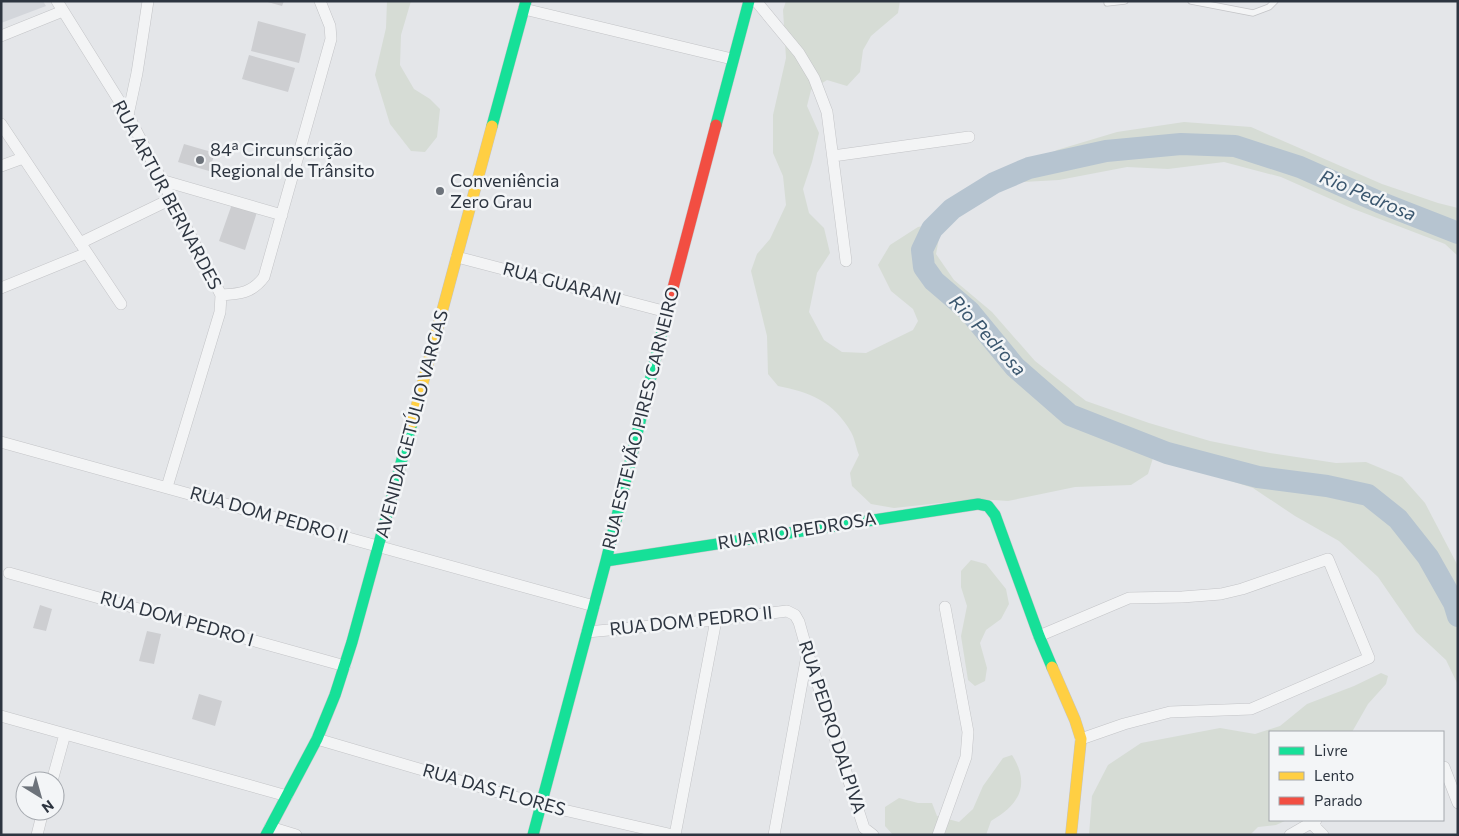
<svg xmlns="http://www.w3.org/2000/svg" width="1459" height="836" viewBox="0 0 1459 836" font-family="Commissioner,sans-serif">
	<rect width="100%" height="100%" fill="#e4e6e9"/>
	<path fill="#d3d6db" d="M1 1H43L46 6 1 23Z"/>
	<path fill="#d6dcd5" d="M387 1H411L401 35 400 65 414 89 430 99 440 109 437 137 425 152 411 151 390 124 375 75 386 28Z
		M786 1H900L898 13 871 36 863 50 860 72 847 86 827 80 811 90 807 106 819 133 812 162 803 189 809 213 824 228 830 253 817 273 809 312 824 340 842 352 866 353 913 330 918 321 913 309 891 291 878 265 890 245 918 227 932 224 940 233 936 254 954 280 992 312 1035 361 1086 401 1149 423 1210 441 1270 453 1336 463 1366 462 1402 477 1425 503 1458 566V685L1446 660 1416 632 1378 577 1339 541 1295 516 1253 488 1188 467 1162 455 1153 458 1148 474 1131 485 1075 487 1008 501 977 499 894 508 871 504 852 486 850 473 859 455C856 448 855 439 851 432 834 402 810 392 778 386L768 374 767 336 751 271 757 254 770 239 786 205 783 176 773 153V115L786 58 783 10Z
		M1184 122 1251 127 1382 184 1438 203 1458 208V256L1445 244 1351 208 1281 177 1224 162 1168 169 1127 167 1059 180 1023 182 1016 178 1023 166 1057 150 1117 132Z
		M971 560 986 564 1006 589 1009 604 1001 619 986 630 980 643 987 668 985 681 975 686 968 680 961 636 967 606 961 587V571Z
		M1381 673 1388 676 1386 684 1368 704 1352 732H1270V820H1287L1276 825 1258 827 1250 835H1089L1092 796 1108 765 1141 743 1220 728 1255 734 1280 726 1307 704 1354 686Z
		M1012 755C1031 785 1019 805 991 821L986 835H893L885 826V807L899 798 918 803H932L937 816 959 822 973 809 983 786 1003 758Z"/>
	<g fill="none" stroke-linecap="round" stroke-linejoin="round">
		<path stroke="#b6c4d0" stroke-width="22" d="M1458 233 1379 202 1300 167 1235 146 1181 144 1106 151 1029 168 994 183 952 209 932 229 922 250 924 267 934 281 969 311 1015 367 1070 415 1167 453 1258 477 1327 486 1368 495 1398 519 1428 557 1454 603 1458 616"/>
	</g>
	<path fill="#cdced1" d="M264 1H284L282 6Z
		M258 21 306 34 299 63 251 51Z
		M249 55 295 68 288 92 242 79Z
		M184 144 215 153 209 171 178 162Z
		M232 204 257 212 245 250 219 241Z
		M40 605 52 609 46 631 33 628Z
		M147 631 161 634 154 664 139 661Z
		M199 694 222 701 215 726 192 719Z"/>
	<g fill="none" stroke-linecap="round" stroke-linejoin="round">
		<g stroke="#c3c4c7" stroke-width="7">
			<path id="lane" d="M1191 1 1253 13 1269 7 1275 1
				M1107 3 1125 1"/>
		</g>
		<g stroke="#c3c4c7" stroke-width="12">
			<path id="street" d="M57 1 128 115 221 295 220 312 167 487
				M756 1 799 53 814 78 827 112 846 261
				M524 9 732 59
				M1 36 63 11
				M128 115 137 73 148 1
				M1 124 121 304
				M833 156 969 137
				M1 166 23 158
				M161 180 282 215
				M80 243 171 199
				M457 257 667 312
				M1 288 87 253
				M221 295C240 294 252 293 264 277L331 39 330 26 320 1
				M1 442 594 606
				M9 573 345 666
				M587 632 716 620 787 611 795 615 799 622 808 654 864 828 873 835
				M1039 636 1129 598 1182 597 1221 594 1242 589 1328 559 1369 658 1251 709 1170 712 1124 724 1081 739
				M1 716 287 796
				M317 739 542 805 673 835
				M1443 768 1444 767 1458 803
				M52 781 65 734
				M1310 822 1323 835
				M270 827 296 835
				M37 835 43 811
				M675 835 716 620
				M774 835 807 655
				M938 835 966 757 968 732 945 607
				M1290 835 1316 820"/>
		</g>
		<g stroke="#c3c4c7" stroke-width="12">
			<path id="fast" d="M716 125 749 1
				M492 126 526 1
				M606 561 978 504 988 506 995 515 1039 636 1052 667
				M266 835 317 739 335 695 352 642 412 423
				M533 835 606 561 668 307"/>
		</g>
		<g stroke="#c3c4c7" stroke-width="12">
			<path id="slow" d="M412 423 492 126
				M1052 667 1075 720 1081 739 1071 835"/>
		</g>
		<g stroke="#c3c4c7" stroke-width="12">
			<path id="jam" d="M668 307 716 125"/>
		</g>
		<use href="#lane" stroke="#f3f4f5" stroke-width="5.5"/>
		<use href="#street" stroke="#f3f4f5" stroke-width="11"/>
		<use href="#fast" stroke="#16e098" stroke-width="11"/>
		<use href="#slow" stroke="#ffcf43" stroke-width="11"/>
		<use href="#jam" stroke="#f24e42" stroke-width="11"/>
	</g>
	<g fill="#6d737b" stroke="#f3f5f7" stroke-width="2">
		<circle cx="200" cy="160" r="5"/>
		<circle cx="440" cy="191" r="5"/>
	</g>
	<g text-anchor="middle" stroke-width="5" stroke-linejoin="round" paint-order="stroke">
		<g font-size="18" fill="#2d3540" stroke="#f3f5f7" text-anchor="start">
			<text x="210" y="156">84ª Circunscrição<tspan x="210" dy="21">Regional de Trânsito</tspan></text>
			<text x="450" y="187">Conveniência<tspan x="450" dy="21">Zero Grau</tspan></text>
		</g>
		<g font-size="18" fill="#2d3540" stroke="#f3f5f7">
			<text transform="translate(167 195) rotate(62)" y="6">RUA ARTUR BERNARDES</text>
			<text transform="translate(562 284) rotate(15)" y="6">RUA GUARANI</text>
			<text transform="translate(641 418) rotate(-76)" y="6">RUA ESTEVÃO PIRES CARNEIRO</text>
			<text transform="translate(412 424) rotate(-75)" y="6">AVENIDA GETÚLIO VARGAS</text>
			<text transform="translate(269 515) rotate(16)" y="6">RUA DOM PEDRO II</text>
			<text transform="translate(797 531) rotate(-9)" y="6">RUA RIO PEDROSA</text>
			<text transform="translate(177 619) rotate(16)" y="6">RUA DOM PEDRO I</text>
			<text transform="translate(691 621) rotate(-6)" y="6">RUA DOM PEDRO II</text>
			<text transform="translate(832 727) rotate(72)" y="6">RUA PEDRO DALPIVA</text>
			<text transform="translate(494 790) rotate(16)" y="6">RUA DAS FLORES</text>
		</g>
		<g font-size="19" font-style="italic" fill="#3b576f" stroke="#f3f5f7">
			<text transform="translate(1368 195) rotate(23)" y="7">Rio Pedrosa</text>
			<text transform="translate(988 335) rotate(47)" y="7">Rio Pedrosa</text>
		</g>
	</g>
	<rect width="1459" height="836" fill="none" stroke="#2d3540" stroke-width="5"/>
	<rect x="1269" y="731" width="175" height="90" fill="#f3f5f7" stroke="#a4a8ae"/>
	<rect x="1279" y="747" width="25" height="8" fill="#16e098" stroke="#a4a8ae"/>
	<text x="1314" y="756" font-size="15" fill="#2d3540">Livre</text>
	<rect x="1279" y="772" width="25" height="8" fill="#ffcf43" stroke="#a4a8ae"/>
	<text x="1314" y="781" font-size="15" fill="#2d3540">Lento</text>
	<rect x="1279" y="797" width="25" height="8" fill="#f24e42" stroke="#a4a8ae"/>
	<text x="1314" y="806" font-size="15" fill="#2d3540">Parado</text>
	<g transform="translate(40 796) rotate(143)"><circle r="24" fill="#f3f5f7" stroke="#a4a8ae"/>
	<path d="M0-4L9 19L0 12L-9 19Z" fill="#6d737b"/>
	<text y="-8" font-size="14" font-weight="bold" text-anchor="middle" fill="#2d3540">N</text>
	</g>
</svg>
